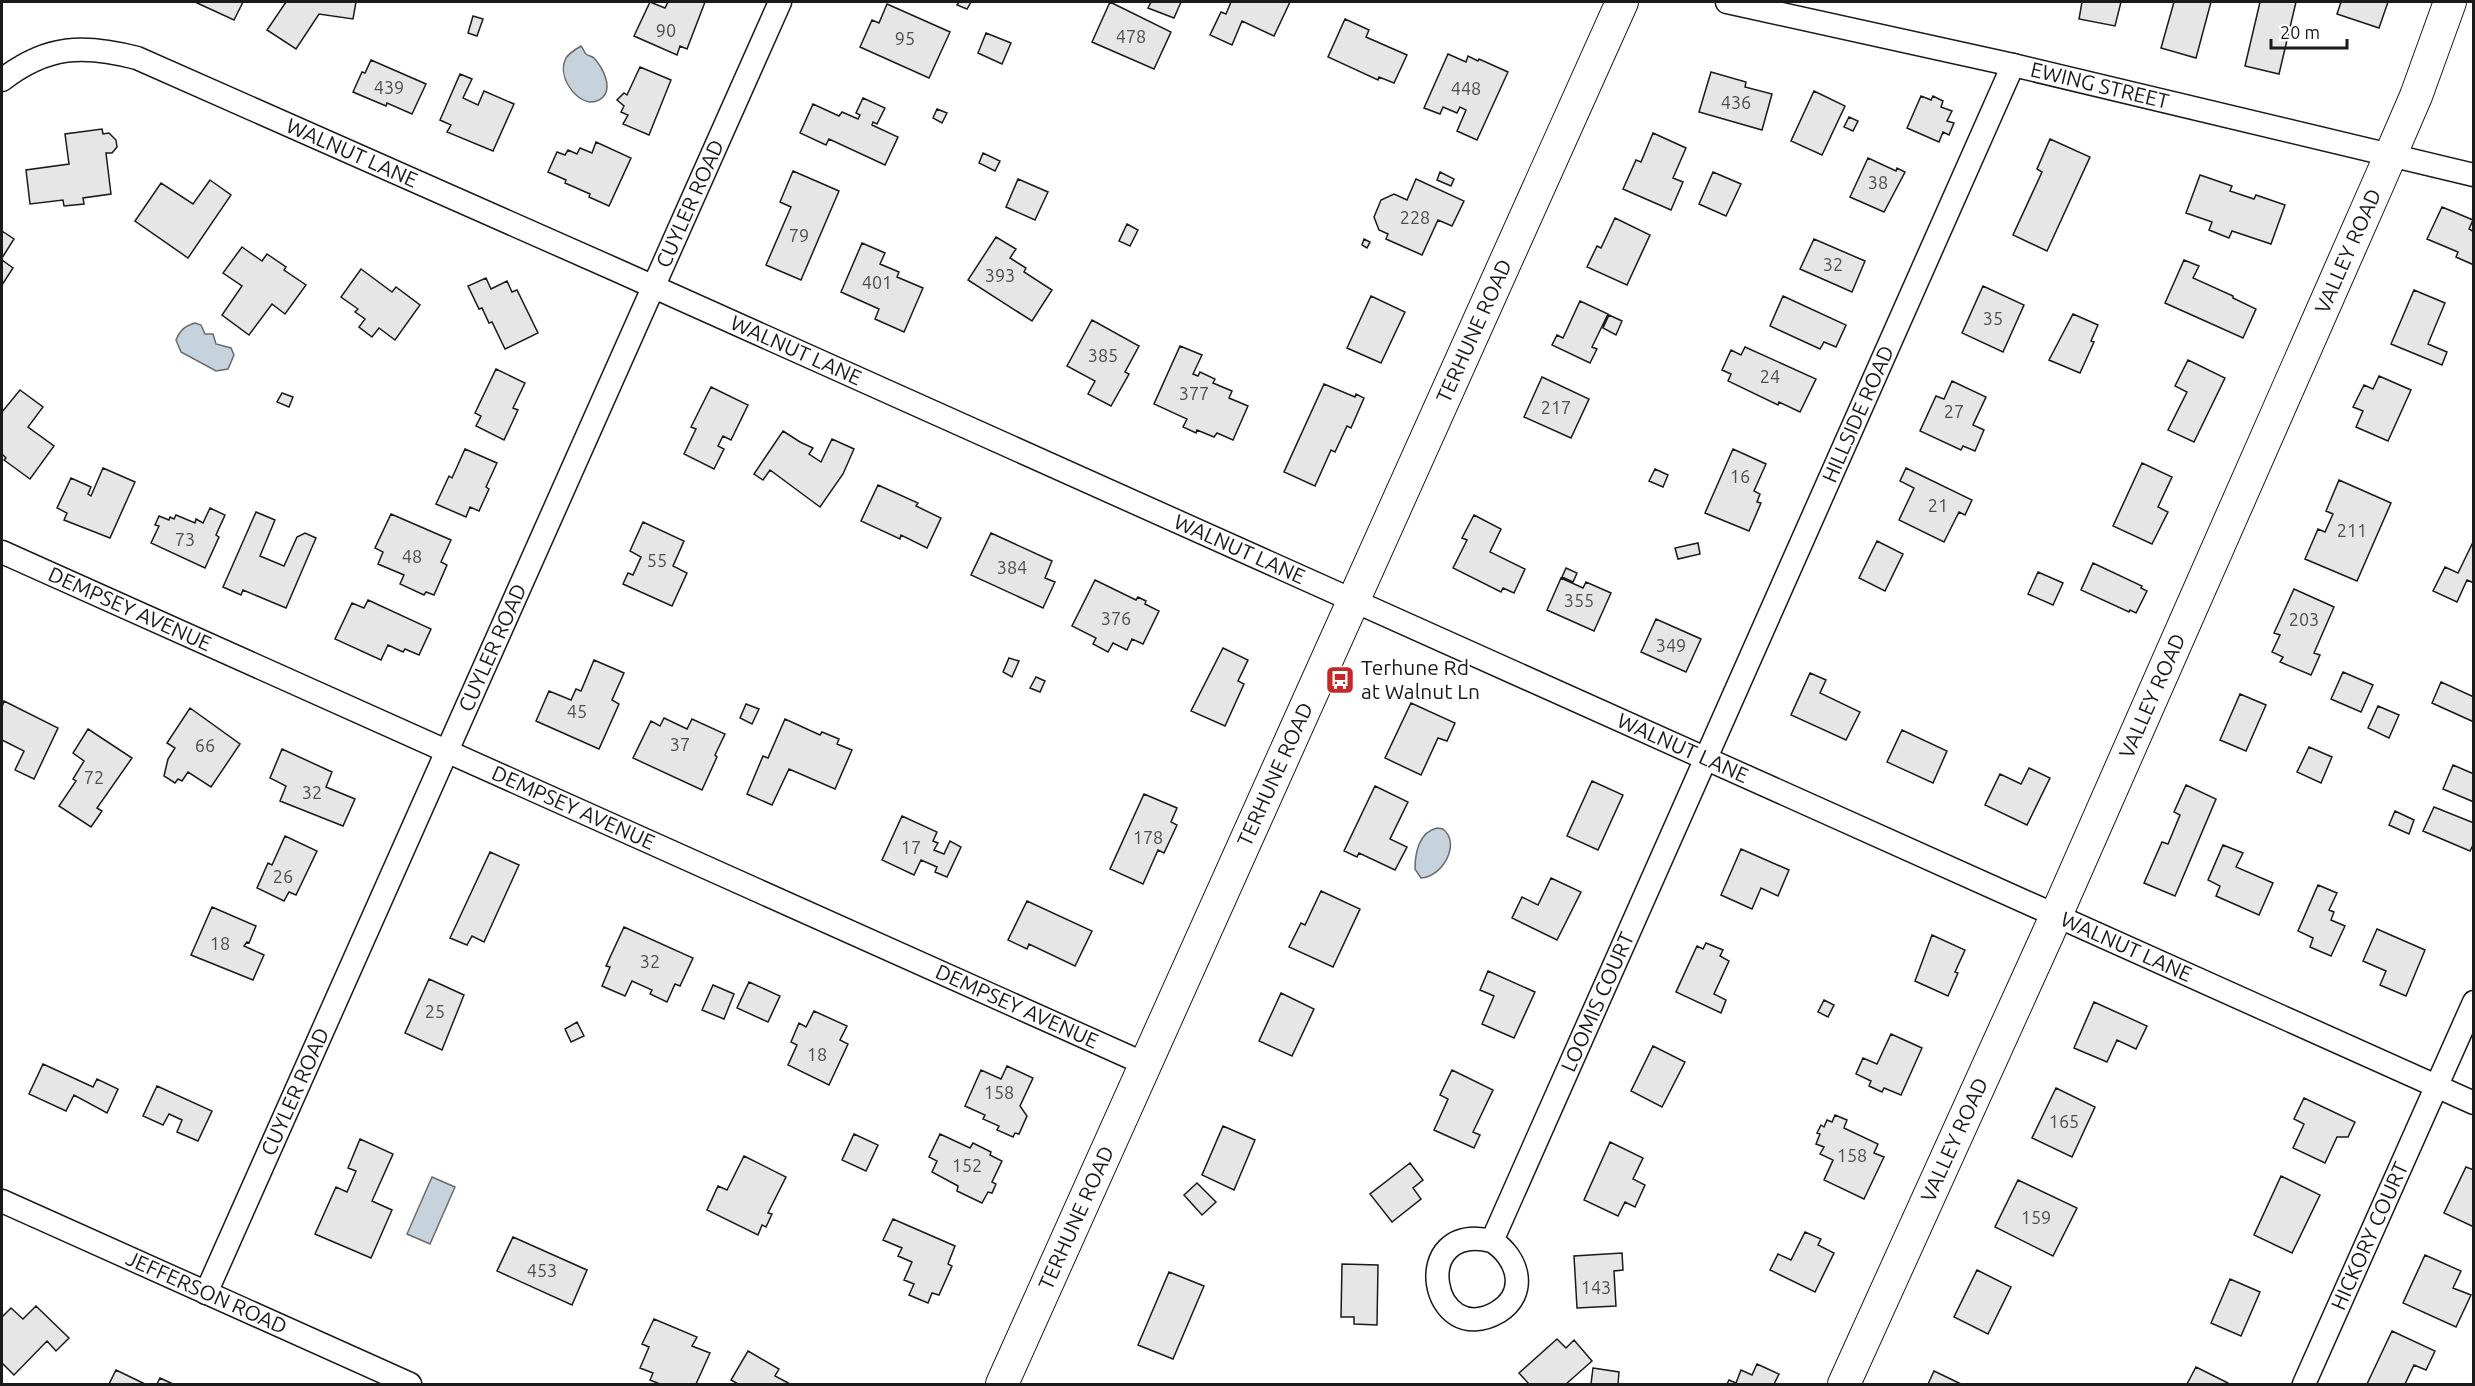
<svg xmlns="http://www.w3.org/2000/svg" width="2475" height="1386" viewBox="0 0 2475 1386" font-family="Ubuntu,sans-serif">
	<rect width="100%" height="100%" fill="#fff"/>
	<path fill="#c6d2dc" stroke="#6a6a6a" stroke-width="1.5" d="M581 46C583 48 584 52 586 54 588 56 592 56 594 58 602 67 613 86 603 97 600 100 595 102 590 102 573 100 557 74 566 58 569 53 576 49 581 46Z
		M195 323 201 325 205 334H213L216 344 231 348 234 355 228 369 216 371 181 352 176 340C180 330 185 326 195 323Z
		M1437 828 1443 829C1462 844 1441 878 1421 878L1415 869C1415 853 1419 832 1437 828Z
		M432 1177 455 1187 430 1244 407 1234Z"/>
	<path fill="#e6e6e6" stroke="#1a1a1a" stroke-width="1.5" d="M195 2H243L234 20Z
		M286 2H356L353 19 319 14 296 49 267 30Z
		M650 2 665 8 668 2H705L687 49 680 46 677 55 634 36Z
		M959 2H971L967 9 957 5Z
		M1110 2 1171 32 1154 69 1092 42Z
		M1151 2H1181L1174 18 1148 8Z
		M1231 2H1290L1274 36 1242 21 1232 45 1210 35 1221 12 1226 14Z
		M2082 2H2121L2115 26 2079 19Z
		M2174 2H2211L2196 58 2161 48Z
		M2260 2H2296L2279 74 2245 66Z
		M2341 2H2388L2379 28 2337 14Z
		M887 4 950 32 929 78 860 47 872 20 879 23Z
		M473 16 483 19 477 36 468 33Z
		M1345 19 1369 30 1366 37 1407 55 1394 83 1379 77 1378 80 1328 57Z
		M986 33 1011 43 1002 64 978 53Z
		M1448 54 1466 62 1468 56 1478 61 1479 59 1508 72 1477 140 1457 131 1466 110 1460 107 1457 113 1443 107 1440 114 1424 108Z
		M371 60 426 84 412 114 387 103 386 106 353 92 362 72 365 73Z
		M640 67 671 80 649 135 623 124 628 115 621 112 624 106 617 100 624 93 627 95Z
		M1711 72 1746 82 1745 87 1772 94 1762 130 1699 112Z
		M460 74 472 79 463 98 478 105 484 91 514 104 493 151 447 132 451 125 440 120Z
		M1814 91 1845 106 1822 155 1791 141Z
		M1921 96 1931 100 1933 96 1943 101 1941 107 1952 111 1947 121 1954 123 1949 135 1943 132 1939 142 1907 128Z
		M863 98 885 108 877 124 873 122 872 125 898 137 885 165 829 139 826 145 800 133 813 104 839 116 842 112 858 119 860 115 856 113Z
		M937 109 947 113 942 123 933 118Z
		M1849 117 1858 121 1853 131 1844 127Z
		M102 129 103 134 109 133 116 140 117 147 112 153H106L111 194 83 198 84 204 64 206 63 200 30 204 26 170 69 164 65 134Z
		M1653 133 1686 148 1673 178 1683 182 1671 210 1623 189 1636 160 1641 162Z
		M2050 139 2090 157 2047 251 2013 235 2042 172 2037 169Z
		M596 142 631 158 609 206 589 197 590 194 565 183 566 180 548 172 557 152 565 155 568 150 577 154 580 148 592 153Z
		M983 153 1000 161 995 171 979 163Z
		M1868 158 1896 171 1897 168 1905 172 1884 212 1850 197Z
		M793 171 839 191 801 280 766 265 791 207 780 202Z
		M1440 172 1454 179 1451 186 1437 180Z
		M1713 172 1741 184 1726 216 1699 204Z
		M2200 175 2232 186 2230 191 2254 199 2256 195 2285 205 2271 244 2232 231 2229 238 2209 230 2212 222 2186 213Z
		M1018 179 1048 192 1035 220 1006 207Z
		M1416 179 1464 201 1452 226 1438 220 1422 255 1386 239 1388 234 1379 230 1374 217 1381 200 1394 194 1407 200Z
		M210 180 231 195 188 258 135 221 161 183 193 204Z
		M2442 207 2473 220 2469 229 2474 232V265L2456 257 2458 252 2427 239Z
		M1615 218 1650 235 1627 285 1587 267 1597 246 1601 248Z
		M1127 224 1138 230 1130 246 1119 241Z
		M2 231 14 239 2 258Z
		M996 237 1016 249 1010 258 1026 268 1024 272 1052 290 1032 321 968 280Z
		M1364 239 1370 242 1367 248 1362 245Z
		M1814 239 1865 261 1852 292 1800 269Z
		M862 243 885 253 880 264 899 272 897 277 923 288 904 332 875 319 879 309 841 292Z
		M242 247 262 261 267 254 286 267 284 270 306 285 285 314 272 304 249 335 222 315 242 286 223 273Z
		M2 260 13 268 2 285Z
		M2184 260 2199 266 2193 278 2233 296V298L2256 309 2243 338 2165 303Z
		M361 269 392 292 396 287 420 305 395 340 379 328 372 337 359 327 365 319 355 312 358 309 341 297Z
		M486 278 491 289 507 281 512 292 517 290 538 333 505 349 492 322 489 323 482 308 479 309 468 286Z
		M1983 286 2024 305 2003 352 1962 333Z
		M2414 290 2445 303 2428 344 2447 352 2442 365 2391 344Z
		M1371 296 1405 312 1381 363 1347 348Z
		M1783 296 1846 325 1836 347 1824 342 1820 349 1770 326Z
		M1580 301 1608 314 1592 347 1597 349 1590 363 1552 345 1557 335 1563 338Z
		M2073 314 2098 325 2091 341 2094 342 2080 373 2049 360Z
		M1609 315 1622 321 1616 335 1603 328Z
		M1092 320 1139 346 1125 372 1129 374 1111 406 1088 394 1095 381 1067 366Z
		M1180 346 1202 355 1193 374 1198 376 1200 372 1215 379 1213 383 1232 391 1229 398 1248 406 1233 440 1217 433 1214 437 1197 430 1196 433 1183 427 1187 419 1154 404Z
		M1745 347 1816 379 1800 412 1779 402 1778 405 1728 381 1731 374 1722 370 1731 350 1741 355Z
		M2188 360 2225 378 2194 442 2168 430 2187 392 2175 386Z
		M496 369 525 383 513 408 518 410 504 440 476 426 481 416 475 413Z
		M2379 376 2411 390 2388 441 2356 427 2363 411 2353 407 2364 385 2373 389Z
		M1542 377 1589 399 1571 438 1524 417Z
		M1952 381 1986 397 1973 425 1984 430 1975 451 1963 446 1961 450 1920 431 1936 396 1944 399Z
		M1324 384 1355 397 1356 394 1364 398 1351 428 1347 426 1335 452 1331 450 1315 486 1284 472Z
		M711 387 748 405 731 440 723 436 718 446 724 449 714 469 684 454 696 429 691 427Z
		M20 390 43 407 28 427 54 446 30 479 4 460 6 458 2 454V412Z
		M282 393 293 397 289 407 277 402Z
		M783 431 800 442 813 448 809 454 821 462 832 439 854 449 843 474 820 507 770 470 763 480 754 474Z
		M465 449 497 463 486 487 489 489 479 511 470 507 466 517 436 504 449 476 452 478Z
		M1733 449 1766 464 1754 491 1760 494 1757 502 1761 503 1749 531 1705 513Z
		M2142 463 2172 477 2158 507 2168 512 2152 544 2113 526Z
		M103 468 135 482 110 538 64 520 67 513 57 508 71 478 91 487 88 494 91 496Z
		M1906 468 1972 500 1965 515 1959 512 1944 542 1899 520 1914 488 1900 481Z
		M1655 469 1668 475 1663 487 1649 481Z
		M2339 480 2391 503 2357 581 2305 559 2318 529 2325 532 2333 514 2326 511Z
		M878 485 918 503 916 506 941 518 927 548 901 535 900 539 861 521Z
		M210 508 225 515 216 535 219 537 205 568 151 543 159 526 155 525 159 516 169 520 170 517 174 519 176 515 195 523 196 519 203 523Z
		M256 512 275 520 260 556 284 566 297 537 305 533 316 538 286 608 243 590 241 595 223 587Z
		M391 514 451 540 441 562 447 565 434 595 426 592 424 595 400 584 404 575 378 564 383 552 375 548Z
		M1474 515 1501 529 1490 552 1525 569 1514 593 1503 588 1501 592 1453 568 1467 540 1462 538Z
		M643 522 684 541 673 566 687 573 672 606 623 584 628 573 633 575 641 557 630 551Z
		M991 533 1052 561 1045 578 1055 582 1043 608 971 575Z
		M2474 540V583L2467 580 2457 602 2433 591 2445 567 2458 573Z
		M1877 541 1903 554 1885 591 1859 578Z
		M1698 543 1700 554 1678 559 1675 548Z
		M2093 563 2142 586 2141 588 2147 591 2136 613 2130 610 2129 612 2081 590Z
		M1566 568 1577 573 1573 582 1562 577Z
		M2038 572 2063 583 2053 605 2028 594Z
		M1561 578 1583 588 1586 582 1611 593 1594 631 1547 610Z
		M1095 580 1136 600 1138 597 1146 601 1145 604 1159 611 1143 644 1132 639 1127 650 1113 643 1108 652 1093 644 1096 638 1072 626Z
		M2294 589 2334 607 2314 653 2320 655 2311 675 2280 662 2283 657 2272 652 2280 635 2274 633Z
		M368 600 431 629 419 655 405 649 403 652 388 645 381 660 335 639 352 603 364 608Z
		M1656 619 1701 639 1686 672 1641 652Z
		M1223 648 1248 660 1238 681 1244 684 1225 726 1191 711Z
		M1009 658 1019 661 1012 677 1003 672Z
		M594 660 624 673 612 700 619 704 599 749 536 721 549 691 571 700 576 689 581 691Z
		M2343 672 2373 685 2361 712 2331 699Z
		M1810 673 1826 680 1820 693 1860 712 1846 740 1791 715Z
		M1036 677 1045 681 1040 692 1030 688Z
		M2441 682 2474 697V722L2432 703Z
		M2240 694 2266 705 2246 751 2220 740Z
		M4 701 58 728 34 779 15 770 24 751 2 740V707Z
		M1411 703 1455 723 1447 741 1438 738 1421 775 1385 758Z
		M746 704 759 709 752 724 740 718Z
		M2378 706 2399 715 2389 738 2368 728Z
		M190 708 240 744 211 787 188 772 182 781 178 779 175 783 164 776 168 759 175 748 167 743Z
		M664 718 687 729 692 719 725 734 715 755 717 757 702 790 633 758 651 721 660 726Z
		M785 719 820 735 822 732 839 739 837 744 852 750 835 789 789 769 772 805 747 794 763 756 768 758Z
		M88 729 132 758 97 808 102 811 91 827 59 806 76 781 73 779 84 761 73 753Z
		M1902 730 1947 751 1933 783 1887 762Z
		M2309 747 2332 757 2321 783 2297 772Z
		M282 749 332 772 326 787 355 799 343 826 280 801 286 786 270 778Z
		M2453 765 2474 774V802L2443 789Z
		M2029 768 2050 778 2027 825 1985 805 2000 774 2021 784Z
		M1592 781 1623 795 1598 850 1567 836Z
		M2186 785 2216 799 2175 896 2144 883 2162 842 2168 844 2180 815 2174 812Z
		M1375 786 1408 802 1390 839 1407 847 1395 870 1359 853 1357 857 1344 851Z
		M1144 794 1177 808 1171 822 1177 825 1164 853 1158 850 1143 884 1110 869Z
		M2434 807 2474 823V843L2470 851 2423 831Z
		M2395 811 2414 820 2409 834 2389 825Z
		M902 816 937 832 933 841 938 843 934 850 944 854 950 841 961 847 947 877 935 872 937 867 921 860 914 875 882 860Z
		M285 836 317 851 296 895 289 892 284 901 257 888 268 863 272 865Z
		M2223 845 2243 853 2236 867 2273 883 2259 915 2216 896 2220 886 2208 880Z
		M1741 849 1789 870 1778 896 1761 888 1752 909 1721 895Z
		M490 852 519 865 484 942 472 936 467 945 450 938Z
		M1551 878 1581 892 1557 940 1512 918 1522 897 1538 905Z
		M2318 885 2337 893 2329 910 2334 912 2331 920 2345 926 2331 956 2310 947 2313 938 2298 931Z
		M1321 891 1360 909 1333 967 1289 947 1301 923 1305 925Z
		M1027 901 1092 931 1075 966 1029 944 1027 949 1008 940Z
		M212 907 256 926 249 943 247 942 244 946 264 955 253 980 191 955Z
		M624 927 693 958 680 986 675 984 667 1002 650 994 652 990 632 981 625 996 602 986 610 967 606 966Z
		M2377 929 2425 950 2406 996 2380 985 2386 971 2363 961Z
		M1932 935 1965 950 1955 972 1958 973 1948 996 1915 981Z
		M1706 943 1723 950 1720 956 1729 961 1714 994 1726 1000 1721 1013 1676 992 1697 946 1703 949Z
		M1488 971 1535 992 1514 1038 1482 1024 1494 996 1480 990Z
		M429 979 464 995 442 1050 405 1033Z
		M749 982 780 996 768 1022 737 1008Z
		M713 985 734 994 724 1019 702 1010Z
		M1281 993 1314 1009 1292 1056 1259 1041Z
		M1824 1000 1834 1005 1828 1017 1818 1012Z
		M2094 1002 2147 1026 2136 1049 2117 1040 2107 1062 2074 1048Z
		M814 1011 847 1026 840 1040 848 1044 829 1085 788 1065 797 1045 791 1042 799 1023 806 1027Z
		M577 1022 584 1036 571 1042 565 1029Z
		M1891 1034 1922 1048 1901 1095 1884 1088 1882 1092 1869 1086 1871 1081 1856 1074 1863 1058 1877 1064Z
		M1653 1046 1685 1062 1662 1107 1631 1091Z
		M43 1064 93 1087 97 1079 118 1089 107 1113 74 1095 66 1111 29 1094Z
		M1007 1066 1033 1078 1020 1106 1027 1116 1019 1134 1015 1133 1013 1137 997 1130 999 1126 983 1119 985 1115 965 1106 981 1070 1001 1079Z
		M1452 1070 1493 1090 1473 1132 1480 1135 1474 1148 1434 1130 1448 1099 1440 1095Z
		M157 1086 212 1111 198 1141 177 1132 182 1120 169 1114 163 1125 143 1116Z
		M2056 1088 2095 1107 2072 1157 2032 1138Z
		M2304 1098 2355 1122 2348 1137H2337L2325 1163 2293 1148 2304 1124 2294 1119Z
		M1835 1115 1847 1120 1844 1128 1878 1144 1874 1153 1884 1157 1864 1199 1824 1180 1833 1160 1820 1154 1824 1147 1816 1144 1820 1134 1817 1133 1821 1125 1824 1127 1827 1120 1832 1122Z
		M1223 1126 1255 1140 1234 1190 1202 1175Z
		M854 1134 878 1145 866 1171 842 1160Z
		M940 1134 970 1148 973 1143 991 1152 990 1155 1002 1161 992 1182 996 1184 992 1193 988 1192 982 1203 957 1191 958 1186 932 1172 937 1161 929 1157Z
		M360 1139 393 1154 372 1201 392 1210 371 1258 315 1234 336 1187 347 1192 356 1171 348 1168Z
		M1610 1142 1643 1158 1633 1179 1645 1185 1635 1207 1625 1202 1618 1216 1584 1200Z
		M744 1156 786 1177 768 1213 772 1214 766 1227 762 1225 758 1235 707 1210 718 1186 727 1190Z
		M1410 1163 1423 1180 1413 1188 1421 1199 1392 1222 1370 1194Z
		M2466 1167 2474 1170V1227L2444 1213Z
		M2281 1176 2320 1195 2292 1253 2254 1235Z
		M2018 1180 2077 1208 2053 1256 1995 1227Z
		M1197 1183 1216 1202 1202 1215 1184 1195Z
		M893 1219 955 1246 948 1264 952 1266 939 1295 932 1293 928 1303 909 1295 914 1284 904 1280 912 1262 898 1256 902 1248 883 1240Z
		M1805 1232 1821 1239 1818 1245 1834 1253 1815 1292 1770 1270 1778 1254 1791 1260Z
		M513 1237 587 1270 572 1305 497 1271Z
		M1622 1253 1623 1270 1614 1271 1616 1306 1577 1308 1574 1256Z
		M2425 1255 2461 1271 2453 1288 2471 1295 2456 1327 2403 1303Z
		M1342 1264 1378 1265 1377 1325 1354 1324V1317H1341Z
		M1977 1270 2011 1287 1988 1334 1954 1317Z
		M1169 1272 1204 1286 1173 1359 1138 1345Z
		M2230 1279 2260 1292 2241 1336 2211 1323Z
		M36 1306 69 1338 56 1351 47 1341 14 1375 2 1363V1317L11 1308 23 1319Z
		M654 1319 697 1337 692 1346 710 1353 696 1384H660L650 1380 653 1373 640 1368 649 1347 642 1344Z
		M2392 1331 2435 1351 2426 1370 2414 1365 2405 1384H2367Z
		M1557 1339 1566 1348 1574 1340 1592 1361 1566 1384H1529L1519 1373Z
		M748 1351 779 1369 775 1376 790 1384H738L731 1380Z
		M1757 1364 1779 1374 1774 1384H1727L1729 1380 1736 1383 1741 1370 1752 1375Z
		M2196 1367 2228 1383V1384H2187Z
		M1593 1368 1619 1372 1618 1384H1591Z
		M116 1370 145 1384H109Z
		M1934 1371 1961 1384H1928Z
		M160 1378 173 1384H157Z"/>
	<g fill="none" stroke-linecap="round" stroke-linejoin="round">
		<g stroke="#1a1a1a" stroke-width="25">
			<g id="street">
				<path id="s1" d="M1727 2 2013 65 2474 175"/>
				<path id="s2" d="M2 80C47 45 84 44 137 58L614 269 2474 1103"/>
				<path id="s3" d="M2 552 1145 1064"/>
				<path id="s4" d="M2 1201 410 1384"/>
				<path id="s5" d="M1492 1241C1518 1257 1529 1293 1498 1312 1431 1351 1407 1221 1492 1241L2013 65"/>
				<path id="s6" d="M206 1293 780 2"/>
				<path id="s7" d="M2304 1384 2474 1002"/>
			</g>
		</g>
		<g stroke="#1a1a1a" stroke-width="34">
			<g id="secondary">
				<path id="s8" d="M1002 1384 1622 2"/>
				<path id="s9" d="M1844 1384 2047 936 2381 177 2416 96 2450 2"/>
			</g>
		</g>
		<use href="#street" stroke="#fff" stroke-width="22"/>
		<use href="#secondary" stroke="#fff" stroke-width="32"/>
	</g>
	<defs>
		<g id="bus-square" transform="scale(1.5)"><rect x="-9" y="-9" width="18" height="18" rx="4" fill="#c62828" stroke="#fff"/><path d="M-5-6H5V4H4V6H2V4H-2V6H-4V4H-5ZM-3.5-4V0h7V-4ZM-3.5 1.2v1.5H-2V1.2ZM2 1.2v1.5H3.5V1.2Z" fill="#fff"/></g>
	</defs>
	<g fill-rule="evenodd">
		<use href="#bus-square" x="1340" y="680"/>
	</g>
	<g text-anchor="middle" stroke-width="4.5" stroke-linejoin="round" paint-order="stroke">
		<g font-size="18" fill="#4d4d4d">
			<text x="666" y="37">90</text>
			<text x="1131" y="43">478</text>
			<text x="905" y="45">95</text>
			<text x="389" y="94">439</text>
			<text x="1466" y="95">448</text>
			<text x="1736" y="109">436</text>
			<text x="1878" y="189">38</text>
			<text x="1415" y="224">228</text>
			<text x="799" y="242">79</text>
			<text x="1833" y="271">32</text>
			<text x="1000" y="282">393</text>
			<text x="877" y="289">401</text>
			<text x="1993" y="325">35</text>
			<text x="1103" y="362">385</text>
			<text x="1770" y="383">24</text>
			<text x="1194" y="400">377</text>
			<text x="1556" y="414">217</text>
			<text x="1954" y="418">27</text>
			<text x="1740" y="483">16</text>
			<text x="1938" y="512">21</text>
			<text x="2352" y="537">211</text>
			<text x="185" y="546">73</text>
			<text x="412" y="563">48</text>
			<text x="657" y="567">55</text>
			<text x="1012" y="574">384</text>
			<text x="1579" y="607">355</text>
			<text x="1116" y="625">376</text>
			<text x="2304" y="626">203</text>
			<text x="1671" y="652">349</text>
			<text x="577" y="718">45</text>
			<text x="680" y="751">37</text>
			<text x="205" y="752">66</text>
			<text x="94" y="784">72</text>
			<text x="312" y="799">32</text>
			<text x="1148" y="844">178</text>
			<text x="911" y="854">17</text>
			<text x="283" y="883">26</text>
			<text x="220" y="950">18</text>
			<text x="650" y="968">32</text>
			<text x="435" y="1018">25</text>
			<text x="817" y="1061">18</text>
			<text x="999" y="1099">158</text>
			<text x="2064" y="1128">165</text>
			<text x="1852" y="1162">158</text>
			<text x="967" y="1172">152</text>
			<text x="2036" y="1224">159</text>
			<text x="542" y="1277">453</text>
			<text x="1596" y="1294">143</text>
		</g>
		<g font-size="21" fill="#1a1a1a" stroke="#fff">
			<text dy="7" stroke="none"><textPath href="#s1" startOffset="382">EWING STREET</textPath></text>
			<text dy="7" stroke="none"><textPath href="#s2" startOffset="378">WALNUT LANE</textPath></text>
			<text dy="7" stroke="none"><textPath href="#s6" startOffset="1192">CUYLER ROAD</textPath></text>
			<text dy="7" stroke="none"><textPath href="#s9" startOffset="1240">VALLEY ROAD</textPath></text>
			<text dy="7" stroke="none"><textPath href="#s8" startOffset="1154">TERHUNE ROAD</textPath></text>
			<text dy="7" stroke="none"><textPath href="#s2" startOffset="864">WALNUT LANE</textPath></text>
			<text dy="7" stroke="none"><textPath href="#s5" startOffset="1156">HILLSIDE ROAD</textPath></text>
			<text dy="7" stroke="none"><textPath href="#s2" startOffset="1350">WALNUT LANE</textPath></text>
			<text dy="7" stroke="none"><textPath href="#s3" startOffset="140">DEMPSEY AVENUE</textPath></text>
			<text dy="7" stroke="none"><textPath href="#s6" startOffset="706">CUYLER ROAD</textPath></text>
			<text dy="7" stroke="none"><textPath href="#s9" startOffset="754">VALLEY ROAD</textPath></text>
			<text dy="7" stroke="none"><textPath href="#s2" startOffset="1836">WALNUT LANE</textPath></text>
			<text dy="7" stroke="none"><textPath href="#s8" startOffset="668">TERHUNE ROAD</textPath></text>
			<text dy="7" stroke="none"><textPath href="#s3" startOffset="626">DEMPSEY AVENUE</textPath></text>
			<text dy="7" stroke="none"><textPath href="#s2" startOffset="2322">WALNUT LANE</textPath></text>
			<text dy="7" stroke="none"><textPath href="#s5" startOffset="513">LOOMIS COURT</textPath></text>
			<text dy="7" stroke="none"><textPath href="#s3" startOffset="1112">DEMPSEY AVENUE</textPath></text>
			<text dy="7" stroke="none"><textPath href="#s6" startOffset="220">CUYLER ROAD</textPath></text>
			<text dy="7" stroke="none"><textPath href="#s9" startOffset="268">VALLEY ROAD</textPath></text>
			<text dy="7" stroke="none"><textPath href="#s8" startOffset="182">TERHUNE ROAD</textPath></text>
			<text dy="7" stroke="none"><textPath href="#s7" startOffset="162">HICKORY COURT</textPath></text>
			<text dy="7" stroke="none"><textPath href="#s4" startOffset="224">JEFFERSON ROAD</textPath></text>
		</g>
		<g font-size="21" fill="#1a1a1a" stroke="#fff" text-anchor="start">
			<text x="1361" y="675">Terhune Rd<tspan x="1361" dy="24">at Walnut Ln</tspan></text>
		</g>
	</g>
	<rect width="2475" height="1386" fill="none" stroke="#1a1a1a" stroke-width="6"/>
	<path d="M2271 39v9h76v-9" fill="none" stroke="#1a1a1a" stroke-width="3"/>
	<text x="2280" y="39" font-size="18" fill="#1a1a1a" stroke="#ffffff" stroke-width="4.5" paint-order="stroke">20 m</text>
</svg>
